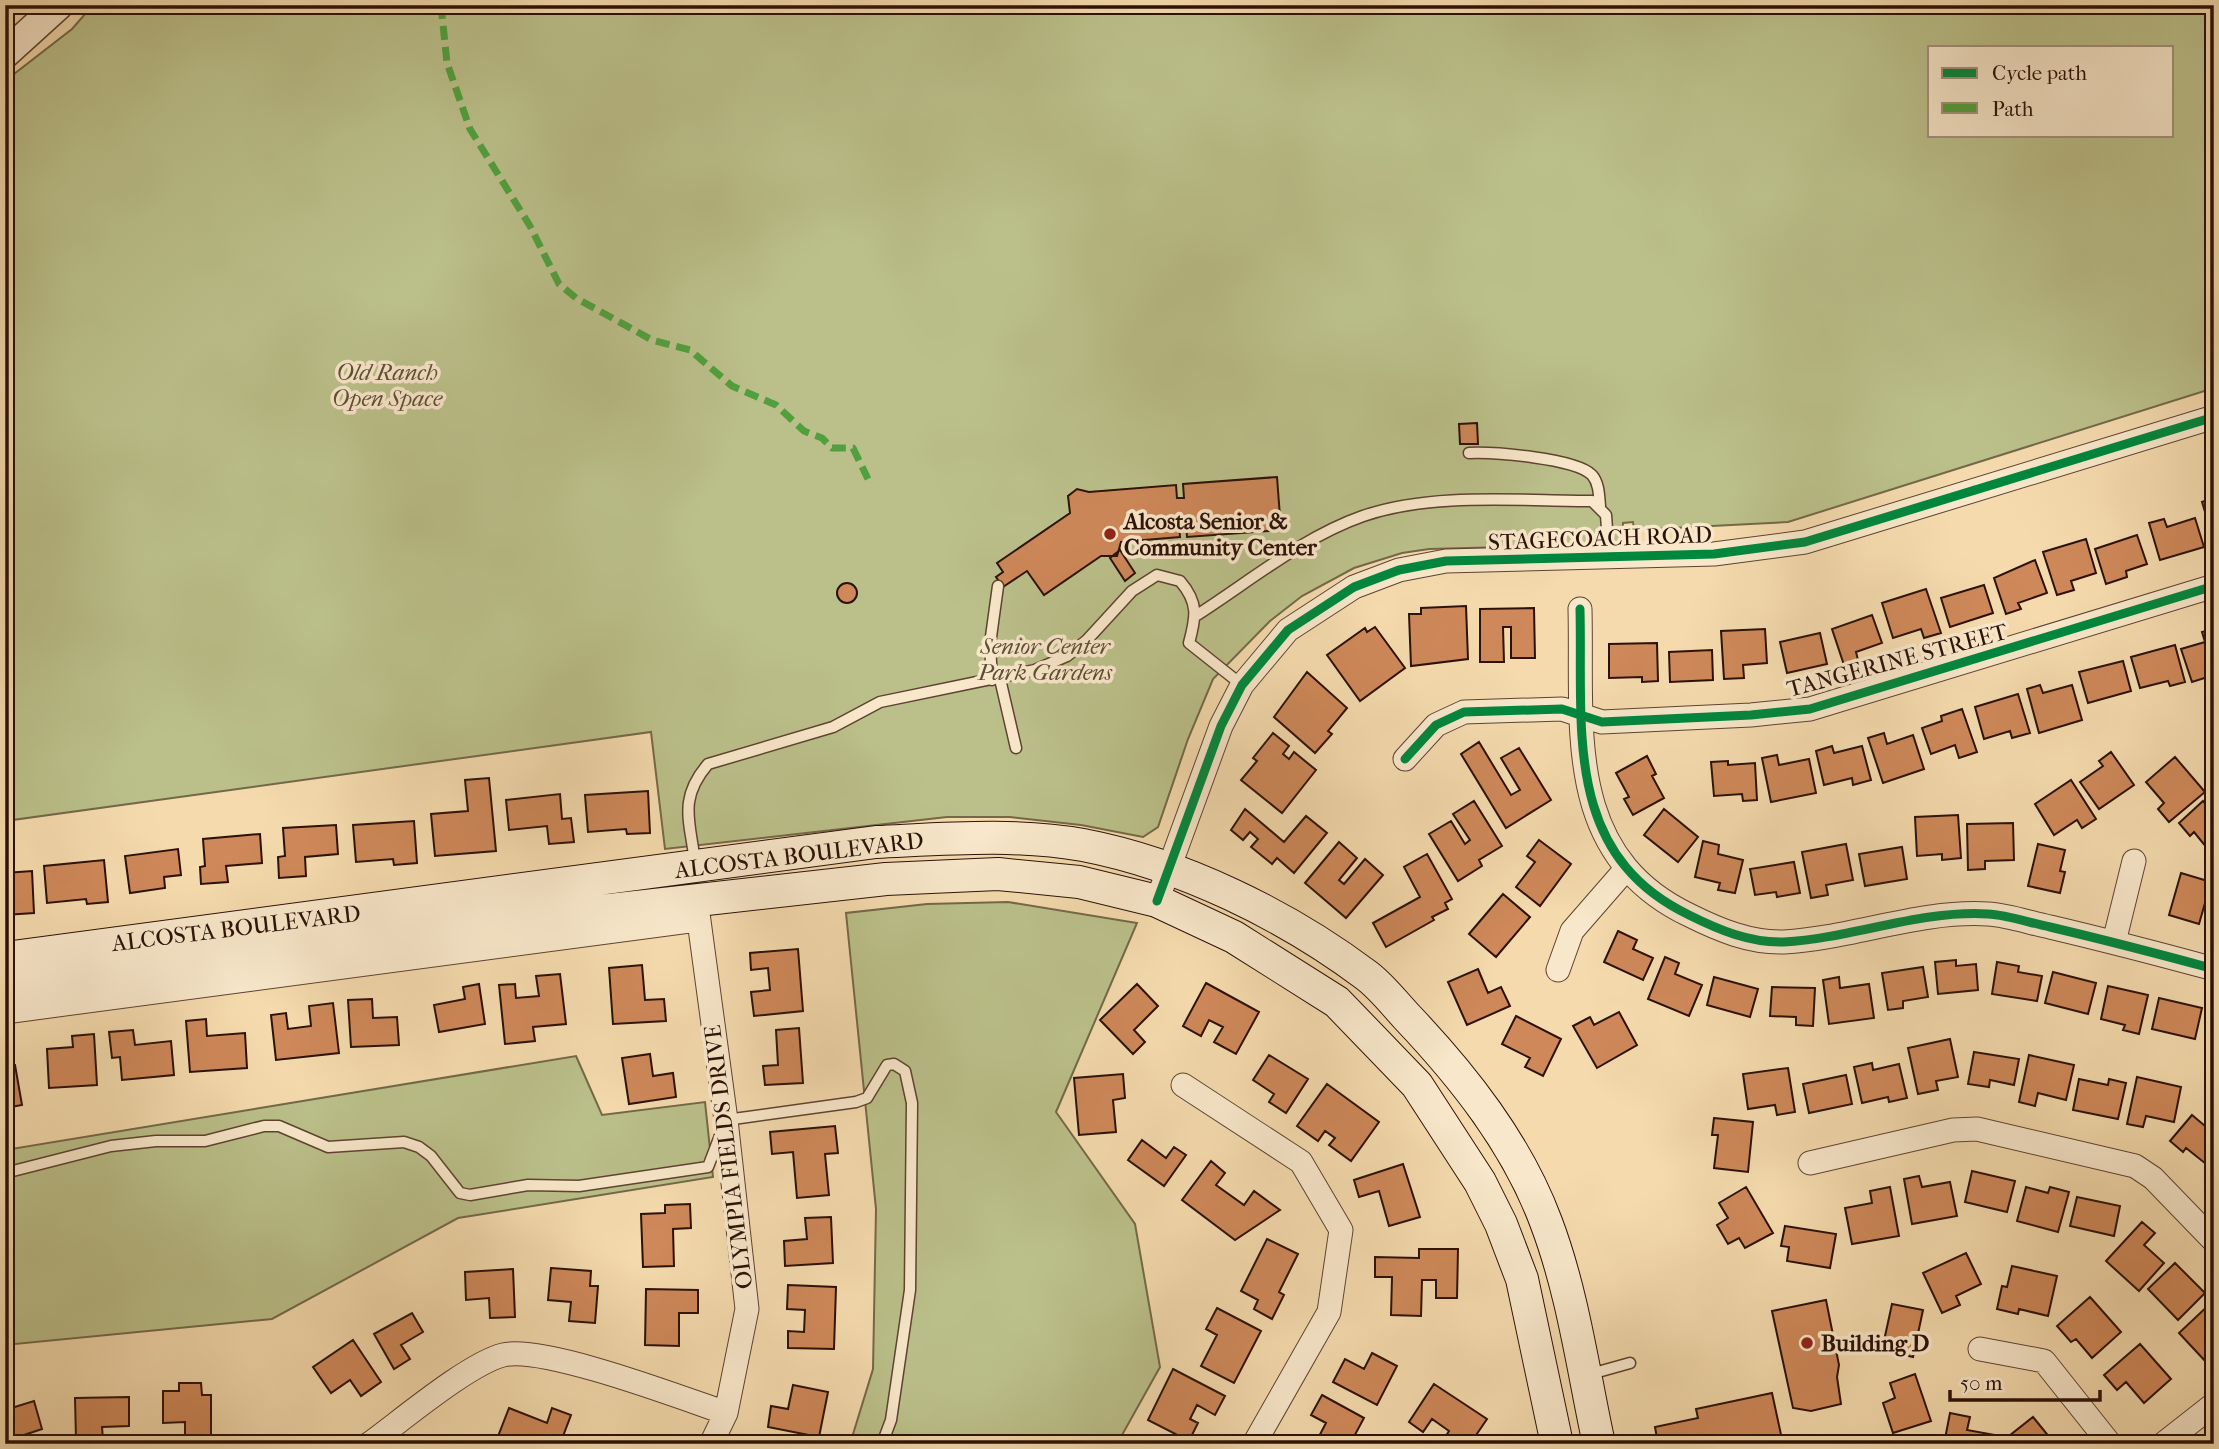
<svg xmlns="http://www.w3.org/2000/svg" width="2219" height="1449" viewBox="0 0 2219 1449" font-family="'IM FELL French Canon',serif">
	<rect width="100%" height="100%" fill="#f4daad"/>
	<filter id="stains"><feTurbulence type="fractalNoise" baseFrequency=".00286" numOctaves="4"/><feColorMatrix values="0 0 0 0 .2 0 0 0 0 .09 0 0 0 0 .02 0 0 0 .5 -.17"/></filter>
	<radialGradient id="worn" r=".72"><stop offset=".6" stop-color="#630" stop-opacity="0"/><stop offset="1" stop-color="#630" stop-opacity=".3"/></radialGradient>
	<path fill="#bbc08a" stroke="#746848" stroke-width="2" fill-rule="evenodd" d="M93 5H2214V388L1788 522 1634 530 1633 522 1623 523V544L1429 549 1402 553 1354 568 1302 596 1270 621 1213 679 1188 739 1158 827 1143 837 1081 825 1010 817H947L665 849 651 732 5 821V81L72 29ZM1930 47H2172V135H1930Z
		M1008 902 1137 923 1056 1112 1135 1224 1160 1367 1117 1444H850L873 1369 876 1209 846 913 927 904Z
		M576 1056 602 1115 705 1102 713 1177 458 1218 272 1319 5 1345V1150Z"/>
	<path fill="#ce8859" stroke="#2c1107" stroke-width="2" d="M1477 423 1478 444H1460L1459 424Z
		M1277 477 1281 530 1187 537 1186 524H1179L1180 537 1121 542 1117 556H1101L1044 595 1027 571 1003 587 996 577 1003 572 997 563 1070 513 1068 496 1077 489 1089 492 1176 485 1177 498H1184L1183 484Z
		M2214 498V541L2202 502Z
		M2195 518 2204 547 2160 560 2149 523 2164 519 2167 527Z
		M2137 535 2147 564 2126 571 2127 577 2106 584 2095 549Z
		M2086 539 2096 573 2071 581 2074 590 2057 595 2043 552Z
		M1120 550 1135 573 1125 581 1110 558Z
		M2035 560 2047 593 2018 603 2021 609 2006 614 1994 578Z
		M837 593a10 10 0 1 1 20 0a10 10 0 1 1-20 0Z
		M1984 585 1993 613 1950 627 1941 598Z
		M1926 589 1941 633 1924 638 1921 629 1893 638 1882 603Z
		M1466 606 1468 659 1411 666 1409 614H1421V608Z
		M1534 608 1535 658H1511V627H1503L1504 662H1480V609Z
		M1872 615 1882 643 1856 652 1858 660 1844 665 1832 629Z
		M1375 627 1405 668 1360 701 1327 655 1365 628 1367 632Z
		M1765 629 1767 663 1743 665 1744 678 1724 679 1721 631Z
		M2214 629V675L2192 682 2181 649 2205 642 2202 632Z
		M1820 633 1827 664 1787 673 1780 642Z
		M1657 643 1658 681 1642 682V677L1609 678V644Z
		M2175 645 2185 682 2170 686 2168 681 2140 688 2131 657Z
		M1712 650 1713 680 1670 682 1669 652Z
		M2123 661 2131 691 2088 703 2079 672Z
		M1307 672 1347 708 1328 731 1332 734 1315 753 1274 717Z
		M2040 685 2043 693 2072 685 2082 720 2039 733 2027 689Z
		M2018 694 2030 733 2012 738 2010 731 1984 739 1975 707Z
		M1962 709 1977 752 1959 758 1955 745 1931 754 1922 728 1942 721 1941 716Z
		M1273 733 1289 746 1283 754 1289 759 1294 752 1316 770 1282 813 1241 780 1257 761 1253 758Z
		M1884 733 1887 744 1913 735 1924 769 1883 783 1868 738Z
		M1479 742 1511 795 1520 790 1501 758 1519 748 1551 800 1506 828 1461 754Z
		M1832 746 1834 753 1862 746 1871 780 1853 785 1852 778 1824 785 1816 751Z
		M2111 752 2134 785 2099 809 2080 782 2103 766 2099 761Z
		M1777 755 1779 765 1809 759 1816 793 1771 802 1762 758Z
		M1647 756 1656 774 1652 776 1664 798 1633 815 1624 799 1629 797 1616 773Z
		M2175 757 2205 792 2169 822 2158 809 2164 803 2146 782Z
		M1728 761V765L1755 763 1757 800 1743 801 1742 794 1714 796 1711 762Z
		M489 778 496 851 435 856 431 814 468 811 465 780Z
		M2071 780 2096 819 2082 828 2077 820 2054 835 2035 804Z
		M648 791 650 833 627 834 626 829 588 832 585 795Z
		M560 794 562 819 571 818 574 842 549 844 547 826 509 830 506 800Z
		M1474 801 1502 846 1479 860 1482 866 1458 881 1429 834 1451 821 1465 844 1470 840 1453 814Z
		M2203 801 2214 813 2211 853 2194 832 2190 836 2179 823Z
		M1245 809 1284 842 1306 816 1327 833 1294 873 1277 858 1272 864 1251 847 1258 839 1250 832 1243 840 1231 830Z
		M1664 809 1698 837 1678 862 1644 835Z
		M1958 815 1961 858 1942 860V854L1917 856 1915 817Z
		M414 821 417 863 394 865 393 859 356 862 353 825Z
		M2013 823 2014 860 1985 861V869L1968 870 1967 824Z
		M336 825 338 854 305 857 306 876 279 878 278 857 285 856 283 828Z
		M260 834 262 863 226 866 228 882 201 884 200 867 205 866 203 839Z
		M1539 840 1571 864 1540 906 1516 887 1535 862 1527 856Z
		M1703 841 1719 845 1718 854 1743 860 1735 893 1718 890 1720 883 1695 877Z
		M1339 842 1357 858 1339 880 1344 884 1365 859 1383 875 1346 918 1305 883Z
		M1846 844 1853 880 1826 885 1828 895 1811 898 1802 852Z
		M2038 844 2065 850 2060 871 2065 872 2060 893 2028 886Z
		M1902 847 1907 879 1865 886 1859 854Z
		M178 849 181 875 164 877 165 888 130 893 125 856Z
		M1427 854 1452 899 1445 903 1448 909 1432 917 1434 920 1386 947 1373 923 1420 897 1404 867Z
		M104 860 108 902 87 904 86 899 47 903 44 866Z
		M1794 862 1800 893 1777 897 1776 892 1755 895 1750 869Z
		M32 871 34 913 5 915V873Z
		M2181 873 2211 882 2199 924 2169 915Z
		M1503 894 1530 917 1496 957 1469 934Z
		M1618 931 1637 940 1633 949 1653 958 1643 980 1604 962Z
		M798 949 803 1011 754 1016 751 992 770 990 768 968 751 970 750 953Z
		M1665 957 1679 963 1675 974 1702 985 1689 1016 1648 999Z
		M1956 960V966L1976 964 1978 990 1938 994 1935 962Z
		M1997 962 2019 966 2018 972 2042 976 2037 1001 1992 994Z
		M642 965 645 1000 664 999 666 1021 613 1024 609 968Z
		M1923 967 1928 997 1903 1001V1008L1888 1010 1882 973Z
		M1478 969 1488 993 1501 987 1510 1006 1467 1025 1448 982Z
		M2053 972 2096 983 2088 1014 2045 1003Z
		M560 974 566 1024 533 1027 535 1041 505 1044 499 985 515 984 516 998 539 996 536 976Z
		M1714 977 1758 989 1750 1017 1707 1005Z
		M1839 977 1840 988 1869 984 1874 1018 1829 1024 1823 980Z
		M1206 983 1259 1012 1236 1054 1214 1042 1223 1027 1209 1020 1201 1036 1183 1026Z
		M479 984 485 1024 439 1032 434 1005 465 999 463 987Z
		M1137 984 1158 1006 1134 1030 1145 1042 1133 1054 1100 1020Z
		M2108 986 2148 995 2139 1034 2123 1030 2125 1025 2101 1019Z
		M1772 987 1815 988 1813 1026 1796 1025V1017L1770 1016Z
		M2159 998 2202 1008 2195 1039 2152 1029Z
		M372 999 373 1018 397 1017 399 1045 351 1047 348 1000Z
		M333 1003 339 1053 276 1060 271 1015 286 1013 288 1029 311 1026 309 1006Z
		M1619 1012 1637 1045 1597 1068 1573 1026 1590 1017 1594 1025Z
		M1516 1016 1561 1039 1543 1076 1525 1067 1530 1058 1502 1044Z
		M206 1019 207 1036 245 1033 247 1068 190 1072 186 1021Z
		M799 1028 803 1083 765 1085 763 1066 778 1065 776 1030Z
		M133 1030 135 1045 171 1041 174 1075 122 1080 120 1057 112 1058 109 1032Z
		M94 1034 97 1085 49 1088 47 1049 73 1047 72 1036Z
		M1950 1039 1958 1077 1936 1081 1938 1090 1918 1094 1908 1048Z
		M1974 1052 2019 1059 2014 1085 1990 1080 1989 1087 1968 1084Z
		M650 1054 653 1076 673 1073 676 1097 629 1104 622 1058Z
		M1269 1055 1308 1079 1286 1113 1269 1102 1274 1094 1253 1080Z
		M2029 1055 2074 1065 2066 1100 2038 1093 2035 1106 2019 1102Z
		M1872 1063 1873 1070 1899 1064 1907 1098 1889 1102 1888 1097 1862 1103 1854 1067Z
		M15 1065 22 1105 5 1108V1066Z
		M1788 1068 1795 1112 1777 1115 1775 1105 1748 1109 1743 1074Z
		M1123 1074 1125 1098 1113 1100 1116 1132 1079 1135 1074 1078Z
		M1846 1075 1852 1104 1809 1113 1803 1084Z
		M2137 1077 2181 1087 2174 1122 2146 1116 2143 1127 2127 1124Z
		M2079 1079 2108 1085 2109 1079 2126 1083 2118 1119 2073 1110Z
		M1327 1084 1379 1122 1351 1161 1329 1145 1335 1138 1325 1131 1318 1141 1297 1126Z
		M2192 1115 2211 1131 2214 1128V1155L2206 1164 2186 1148 2183 1152 2170 1141Z
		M1714 1118 1753 1122 1748 1172 1714 1168 1718 1135H1712Z
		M835 1126 838 1153 825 1154 829 1195 797 1198 793 1152 772 1154 770 1132Z
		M1142 1140 1166 1158 1174 1147 1186 1155 1164 1186 1128 1160Z
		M1211 1161 1225 1173 1216 1185 1244 1205 1254 1191 1280 1210 1235 1240 1182 1200Z
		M1403 1164 1420 1217 1389 1226 1379 1191 1359 1197 1354 1180Z
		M1972 1171 2015 1181 2007 1212 1965 1202Z
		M1919 1176 1922 1187 1950 1182 1957 1216 1912 1224 1904 1179Z
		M1746 1187 1773 1233 1745 1248 1739 1238 1728 1244 1717 1225 1728 1218 1719 1203Z
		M1890 1187 1899 1236 1852 1244 1845 1208 1872 1203 1870 1191Z
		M2026 1187 2048 1193 2050 1187 2069 1192 2058 1232 2017 1221Z
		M2077 1197 2120 1206 2114 1236 2070 1226Z
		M690 1204 691 1228 673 1229 674 1266 643 1267 641 1214 665 1213V1205Z
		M831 1217 833 1263 785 1266 784 1241 807 1239 805 1218Z
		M2142 1222 2155 1233 2144 1245 2164 1263 2139 1291 2106 1261Z
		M1785 1226 1836 1234 1830 1268 1787 1261 1789 1247 1781 1246Z
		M1267 1239 1298 1254 1279 1292 1284 1295 1272 1319 1254 1309 1258 1300 1241 1291Z
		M1419 1249H1458L1457 1298H1436V1280H1422L1421 1316 1391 1315 1392 1277H1375V1257L1419 1258Z
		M1966 1253 1981 1284 1956 1296 1960 1305 1942 1313 1923 1273Z
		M2175 1263 2205 1293 2178 1320 2148 1289Z
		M2012 1266 2057 1276 2048 1316 2019 1309 2018 1314 1997 1309 2002 1286 2007 1287Z
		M551 1268 591 1271 590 1286H598L595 1323 569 1321 571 1302 548 1300Z
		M513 1269 515 1317 490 1318 489 1298 466 1300 465 1272Z
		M788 1285 836 1287 834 1349 788 1348V1331L804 1332 805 1310 787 1309Z
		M646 1289 698 1290V1313H679V1346L645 1345Z
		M2090 1297 2121 1332 2092 1358 2076 1339 2071 1342 2057 1326Z
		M1826 1300 1839 1365 1837 1377 1841 1404 1811 1411 1793 1408 1772 1311Z
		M2212 1302 2214 1357 2207 1363 2179 1333Z
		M1892 1304 1923 1310 1913 1357 1882 1350Z
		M1217 1308 1261 1331 1234 1383 1201 1366 1217 1335 1206 1329Z
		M412 1313 423 1332 401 1345 410 1359 394 1369 374 1334Z
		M353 1340 381 1382 361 1396 350 1380 331 1393 313 1367Z
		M2140 1344 2171 1379 2144 1403 2126 1382 2117 1390 2104 1375Z
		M1372 1353 1397 1366 1377 1405 1333 1382 1345 1359 1364 1369Z
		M1173 1369 1225 1396 1215 1415 1197 1405 1190 1419 1198 1423 1189 1441 1148 1420Z
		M1915 1374 1931 1421 1893 1433 1883 1403 1895 1398 1890 1383Z
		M179 1383H201L202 1395H211V1443L185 1444V1422L163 1423V1391H179Z
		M1434 1384 1487 1419 1470 1444H1441L1449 1431 1432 1419 1423 1432 1409 1422Z
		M793 1385 828 1392 819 1437 768 1427 771 1406 788 1409Z
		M1772 1393 1783 1444H1658L1655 1427 1698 1418 1696 1409Z
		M1322 1395 1364 1418 1350 1444H1315L1326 1423 1311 1415Z
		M129 1397V1426L102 1427 103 1439 76 1440 75 1398Z
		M34 1401 42 1429 21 1436 23 1444H5V1410Z
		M509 1408 547 1423 552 1408 571 1415 560 1444H510L497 1439Z
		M1950 1413 1970 1417 1967 1430 1995 1435 1994 1444H1944Z
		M2033 1417 2055 1444H2015L2009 1436Z"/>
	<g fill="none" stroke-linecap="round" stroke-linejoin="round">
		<g stroke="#5e4330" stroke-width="13">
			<path id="service" d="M1469 453C1493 452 1575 458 1592 475 1599 483 1599 495 1600 506
				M1197 615C1250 581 1303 537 1363 516 1432 492 1520 501 1592 501L1606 515 1609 557
				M1000 679 1016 748
				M992 680 990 644 998 586
				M695 862C690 821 678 799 708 764L833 727 880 702 1035 670 1067 656 1087 640 1132 591 1157 575 1180 581C1199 603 1196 617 1189 643L1242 685
				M5 1173 111 1146 156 1141H205L264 1126H279L328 1147 404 1142 419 1147 431 1156 460 1193 470 1195 528 1185 579 1186 708 1167 726 1120 856 1102 867 1098 887 1065 894 1064 905 1071 912 1103 910 1290 891 1420 882 1444
				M1587 1375 1630 1363"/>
		</g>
		<g stroke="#5e4330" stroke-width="25">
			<path id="minor" d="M1580 609C1583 727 1562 854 1689 915 1719 930 1750 943 1784 942 1853 938 1919 910 1988 914 2008 915 2030 923 2050 927 2105 940 2159 954 2214 969
				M1405 759 1436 725 1464 712 1562 709 1602 722 1751 715 1810 709 2214 586
				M1157 901 1221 726 1242 685 1288 630 1354 587 1399 570 1446 561 1714 554 1805 542 2214 417
				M697 906 726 1120 747 1309 726 1413 711 1444
				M2114 942 2134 861
				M1558 970 1572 931 1626 869
				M5 1012 697 920
				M1183 1085 1301 1162 1341 1230 1329 1312 1254 1444
				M1810 1163 1953 1130 1977 1129 2135 1166 2153 1178 2214 1241
				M1980 1349 2044 1361 2110 1444
				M369 1444C401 1421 468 1364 503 1355 543 1345 682 1398 726 1413
				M2163 1444 2214 1404"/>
		</g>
		<g stroke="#5e4330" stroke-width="31">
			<path id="tertiary" d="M5 54 59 5"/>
		</g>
		<g stroke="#2c1107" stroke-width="34">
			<path id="secondary" d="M5 958 876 842C945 839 1015 833 1083 845 1182 864 1286 915 1366 975 1381 986 1394 1003 1407 1017 1463 1076 1517 1144 1546 1222 1573 1293 1583 1370 1599 1444
				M5 990 130 970 457 927 886 879 998 874 1079 882 1157 901 1234 937 1337 1002 1417 1085 1480 1182 1501 1224 1522 1279 1557 1444"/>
		</g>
		<use href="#service" stroke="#f8e7ca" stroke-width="10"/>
		<use href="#minor" stroke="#f8e7ca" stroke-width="23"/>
		<use href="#tertiary" stroke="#f8e7ca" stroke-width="28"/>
		<use href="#secondary" stroke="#f8e7ca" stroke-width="32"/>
		<path stroke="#51a03d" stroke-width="7" stroke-dasharray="14 7" stroke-linecap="butt" d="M441 5 447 63 470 129 530 226 559 284 576 298 652 340 690 350 732 386 776 405 804 431 822 438 832 448H853L868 479"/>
		<g stroke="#f8e7ca" stroke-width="13">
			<path id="cycleway" d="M1580 609C1583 727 1562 854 1689 915 1719 930 1750 943 1784 942 1853 938 1919 910 1988 914 2008 915 2030 923 2050 927 2105 940 2159 954 2214 969
				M1405 759 1436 725 1464 712 1562 709 1602 722 1751 715 1810 709 2214 586
				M1157 901 1221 726 1242 685 1288 630 1354 587 1399 570 1446 561 1714 554 1805 542 2214 417"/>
		</g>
		<use href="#cycleway" stroke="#00873e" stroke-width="9"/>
	</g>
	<g fill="#8f2418" stroke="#f8e7ca" stroke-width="2.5">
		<circle cx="1110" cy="534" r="7"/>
		<circle cx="1807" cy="1343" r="7"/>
	</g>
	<g text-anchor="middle" stroke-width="7" stroke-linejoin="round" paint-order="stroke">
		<g font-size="23" font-style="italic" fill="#5e4e35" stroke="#f8e7ca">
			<text x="387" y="380">Old Ranch<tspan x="387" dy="26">Open Space</tspan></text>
			<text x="1045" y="654">Senior Center<tspan x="1045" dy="26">Park Gardens</tspan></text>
		</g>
		<g font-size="23" font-weight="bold" fill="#2c1107" stroke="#f8e7ca" text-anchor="start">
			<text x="1124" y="529">Alcosta Senior &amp;<tspan x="1124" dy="26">Community Center</tspan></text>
			<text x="1821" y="1351">Building D</text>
		</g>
		<g font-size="23" fill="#2c1107" stroke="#f8e7ca">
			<text transform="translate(1600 538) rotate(-2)" y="8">STAGECOACH ROAD</text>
			<text transform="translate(1897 660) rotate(-15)" y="8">TANGERINE STREET</text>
			<text transform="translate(799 855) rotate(-7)" y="8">ALCOSTA BOULEVARD</text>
			<text transform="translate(236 928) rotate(-7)" y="8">ALCOSTA BOULEVARD</text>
			<text transform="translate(728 1157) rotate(-97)" y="8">OLYMPIA FIELDS DRIVE</text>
		</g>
	</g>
	<rect width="2219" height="1449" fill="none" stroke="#f4daad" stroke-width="28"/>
	<rect x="7" y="7" width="2205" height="1435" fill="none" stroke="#2c1107" stroke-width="3.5"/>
	<rect x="14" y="14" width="2191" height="1421" fill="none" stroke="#2c1107" stroke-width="2"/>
	<rect x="1928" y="46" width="245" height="91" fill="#f8e7ca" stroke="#a6917c" stroke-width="2"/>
	<rect x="1942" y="68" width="35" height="10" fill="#00873e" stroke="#a6917c" stroke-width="2"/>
	<text x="1992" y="80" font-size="21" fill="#2c1107">Cycle path</text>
	<rect x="1942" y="103" width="35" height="10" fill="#51a03d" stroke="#a6917c" stroke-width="2"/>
	<text x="1992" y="116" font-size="21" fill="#2c1107">Path</text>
	<path d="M1950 1390v10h150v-10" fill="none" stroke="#2c1107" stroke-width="3.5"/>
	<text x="1960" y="1390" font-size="21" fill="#2c1107" stroke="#f8e7ca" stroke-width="5" paint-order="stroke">50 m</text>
	<rect width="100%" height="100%" filter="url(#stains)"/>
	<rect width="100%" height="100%" fill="url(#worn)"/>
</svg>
